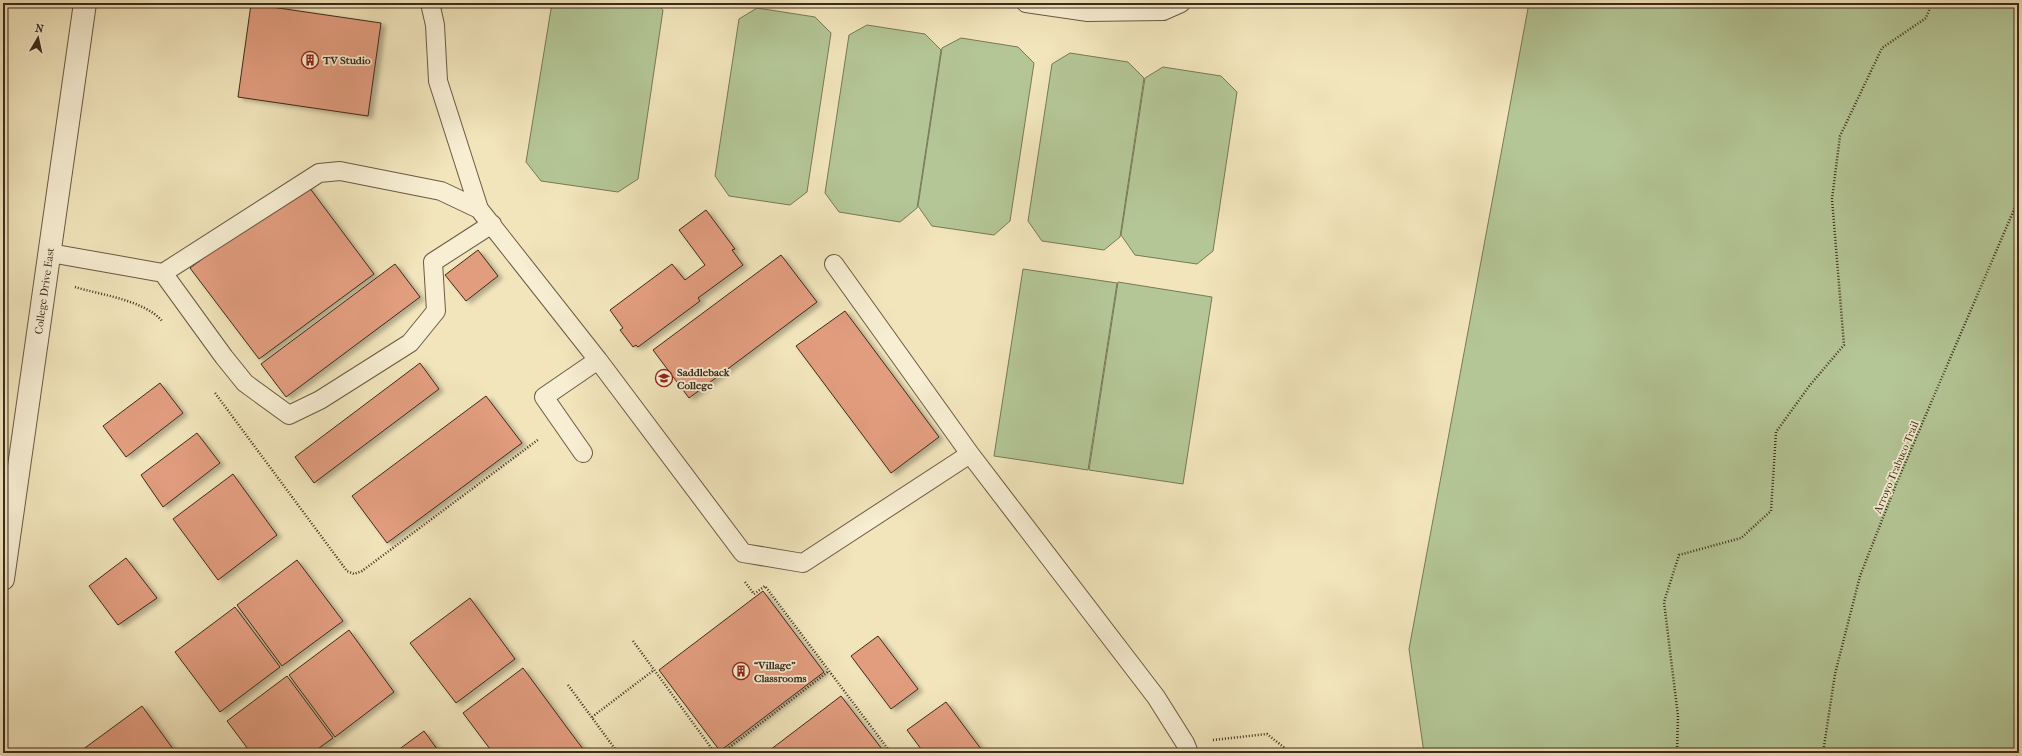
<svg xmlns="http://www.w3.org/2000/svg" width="2022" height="756" viewBox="0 0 2022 756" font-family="'IM FELL French Canon',serif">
	<defs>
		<filter id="shadow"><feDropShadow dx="4.5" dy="2.5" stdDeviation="2" flood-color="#0004"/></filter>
	</defs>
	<rect width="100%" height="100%" fill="#f2e5bc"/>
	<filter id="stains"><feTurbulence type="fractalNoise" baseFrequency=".005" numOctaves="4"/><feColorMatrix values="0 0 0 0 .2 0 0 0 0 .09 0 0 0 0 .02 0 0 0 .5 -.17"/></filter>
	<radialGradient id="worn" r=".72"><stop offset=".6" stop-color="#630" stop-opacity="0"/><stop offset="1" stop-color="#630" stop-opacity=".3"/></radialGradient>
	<path fill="#b4c696" stroke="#787858" d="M552 3H656L663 10 638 179 618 192 541 181 526 162Z
		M1529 3H2019V753H1424L1409 649Z
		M757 8 815 17 831 33 807 192 790 205 729 196 715 176 739 19Z
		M867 25 925 34 941 50 917 208 900 222 839 212 825 193 849 35Z
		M961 38 1018 47 1034 63 1010 221 994 235 932 226 918 206 942 48Z
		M1070 53 1128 62 1144 78 1120 237 1104 250 1042 241 1028 221 1052 64Z
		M1163 67 1221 76 1237 92 1213 251 1197 264 1135 255 1121 235 1145 78Z
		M1023 269 1117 283 1088 470 994 456Z
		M1118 282 1212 297 1183 484 1089 470Z"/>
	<path fill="#e29d7f" stroke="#3c2a1b" filter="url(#shadow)" d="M251 4 381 23 368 116 238 97Z
		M306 183 374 274 259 359 190 268Z
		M706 210 735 249 732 250 743 265 698 298 700 301 638 347 636 345 633 347 620 330 623 328 610 310 672 264 685 280 705 265 679 230Z
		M478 250 498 276 466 301 445 275Z
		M781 255 817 302 689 398 653 350Z
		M395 264 420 297 286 397 261 364Z
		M845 311 939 437 891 473 796 346Z
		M420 363 439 389 314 483 295 457Z
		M160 383 183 413 126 457 103 426Z
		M486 396 522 443 387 543 352 496Z
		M197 433 220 463 163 507 141 475Z
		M233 474 277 535 218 580 173 519Z
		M126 558 157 598 118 625 89 586Z
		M297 560 343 621 282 666 237 605Z
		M763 591 824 672 720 751 659 670Z
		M470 598 515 659 456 703 410 643Z
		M235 607 280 667 220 712 175 652Z
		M349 630 394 692 335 737 289 675Z
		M878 636 918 689 891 709 851 656Z
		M523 668 568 729 586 753H493L463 713Z
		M287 676 333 738 312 753H251L227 721Z
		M841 696 885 753H766Z
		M946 702 984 753H924L907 730Z
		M142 706 176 753H84L82 750Z
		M424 731 440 753H394Z"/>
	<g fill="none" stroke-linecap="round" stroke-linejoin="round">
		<g stroke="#6a5943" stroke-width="20">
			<path id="service" d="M430 3 435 25 438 81 479 209
				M1026 3 1088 12 1163 11 1181 3
				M50 253 163 273 319 173 340 171 441 191 479 209 598 360 743 553 803 563 970 454
				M834 264 970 454 1156 697 1185 743 1189 753
				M163 273 224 357 245 383 289 415 320 400 410 343 436 311 433 262 492 224
				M583 453 544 397 598 360"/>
		</g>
		<g stroke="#6a5943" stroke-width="24">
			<path id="tertiary" d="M3 579 85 3"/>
		</g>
		<path stroke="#3c2a1b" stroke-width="2.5" stroke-dasharray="1 2" stroke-linecap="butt" d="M75 287C101 295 144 300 162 321
			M215 393 347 571 354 574 362 571 539 439
			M745 582 754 594 765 586 891 753
			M633 641 715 753
			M568 685 618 753
			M592 717 654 670
			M1213 740 1267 734 1291 753
			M722 753 829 671
			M1677 753 1678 716 1664 602 1679 555 1741 538 1771 511 1776 432 1810 385 1844 345 1832 199 1840 136 1882 48 1926 18 1932 3
			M1823 753 1835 674 1860 576 1897 482 2019 198"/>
		<use href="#service" stroke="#f7eed3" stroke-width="18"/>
		<use href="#tertiary" stroke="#f7eed3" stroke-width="22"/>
	</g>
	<defs>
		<g id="building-ring" transform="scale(0.9)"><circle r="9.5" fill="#f7eed3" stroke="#8f2418" stroke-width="1.5"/><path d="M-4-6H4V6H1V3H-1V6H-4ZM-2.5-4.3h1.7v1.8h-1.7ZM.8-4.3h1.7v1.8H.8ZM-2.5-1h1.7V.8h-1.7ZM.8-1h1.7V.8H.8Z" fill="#8f2418"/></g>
		<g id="university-ring" transform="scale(0.9)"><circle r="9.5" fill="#f7eed3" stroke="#8f2418" stroke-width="1.5"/><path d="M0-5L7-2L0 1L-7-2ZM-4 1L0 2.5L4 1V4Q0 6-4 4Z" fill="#8f2418"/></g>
	</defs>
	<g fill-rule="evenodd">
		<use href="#building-ring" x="310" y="60"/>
		<use href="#university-ring" x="664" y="378"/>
		<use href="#building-ring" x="741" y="671"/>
	</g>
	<g text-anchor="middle" stroke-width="3.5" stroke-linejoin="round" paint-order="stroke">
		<g font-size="11" font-weight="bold" fill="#3c2a1b" stroke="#f7eed3" text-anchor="start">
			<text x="323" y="64">TV Studio</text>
			<text x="677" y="376">Saddleback<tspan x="677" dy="13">College</tspan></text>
			<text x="754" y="669">“Village”<tspan x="754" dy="13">Classrooms</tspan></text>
		</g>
		<g font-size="11" fill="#3c2a1b" stroke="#f7eed3">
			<text transform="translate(44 291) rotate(-82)" y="4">College Drive East</text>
			<text transform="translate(1896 467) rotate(-67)" y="4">Arroyo Trabuco Trail</text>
		</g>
	</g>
	<rect width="2022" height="756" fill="none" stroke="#f2e5bc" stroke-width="16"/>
	<rect x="4" y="4" width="2014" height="748" fill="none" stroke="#3c2a1b" stroke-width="2"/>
	<rect x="8" y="8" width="2006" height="740" fill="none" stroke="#3c2a1b"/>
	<g transform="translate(38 38) rotate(9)" stroke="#f7eed3" stroke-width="3" paint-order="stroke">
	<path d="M0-3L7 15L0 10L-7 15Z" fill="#3c2a1b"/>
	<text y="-6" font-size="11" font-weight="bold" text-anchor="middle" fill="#3c2a1b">N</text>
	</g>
	<rect width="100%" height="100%" filter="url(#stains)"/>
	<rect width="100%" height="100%" fill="url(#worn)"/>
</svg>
